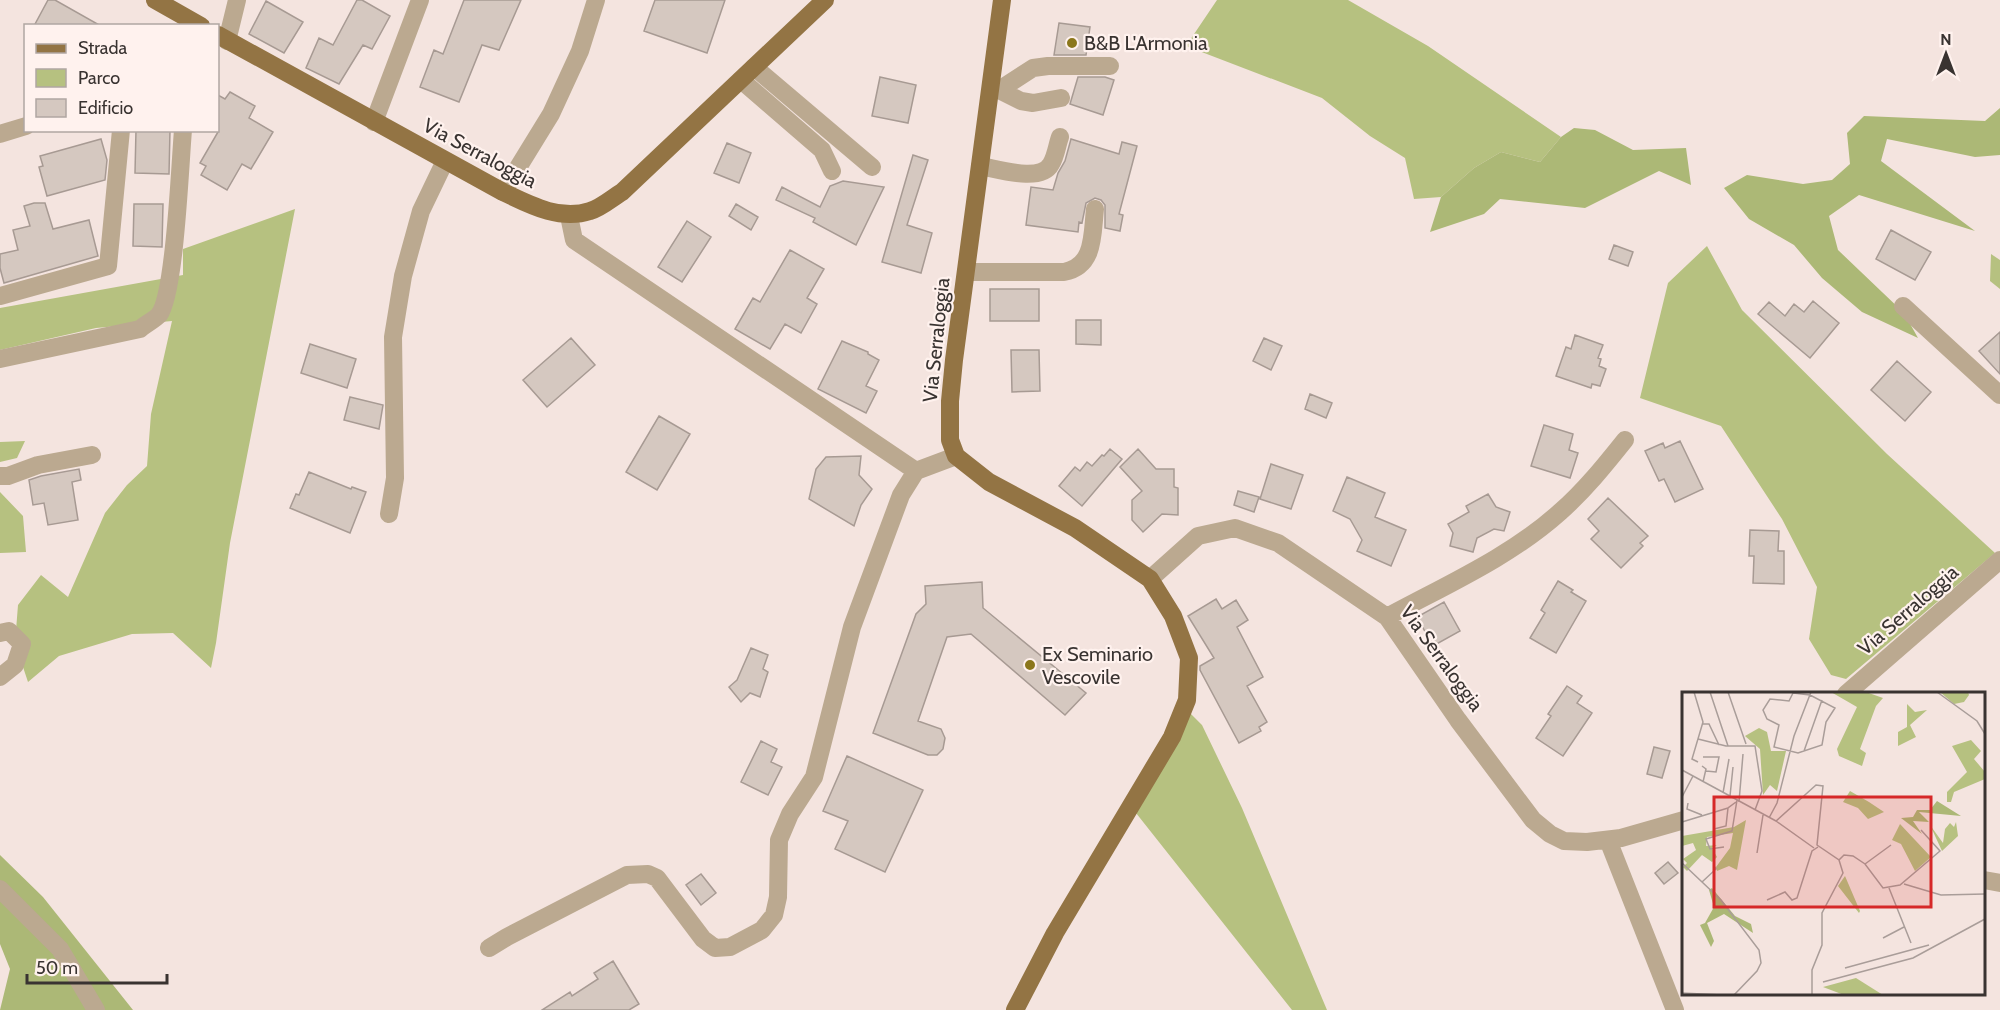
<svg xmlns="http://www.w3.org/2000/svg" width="2000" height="1010" viewBox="0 0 2000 1010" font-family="Cabin,sans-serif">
	<rect width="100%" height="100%" fill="#f4e4df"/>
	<path fill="#b6c180" d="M1217 0H1348L1428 46 1561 137 1540 162 1501 152 1474 168 1441 197 1414 199 1405 158 1370 136 1322 98 1186 46Z
		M295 209 230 543 216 643 211 668 173 633 132 634 59 656 28 682 15 643 18 605 41 575 68 597 105 513 127 485 147 466 151 414 172 321 96 328 0 350V308L183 275V249Z
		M1707 246 1742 310 1887 454 1995 553 1846 679 1831 675 1809 639 1817 587 1782 519 1721 426 1640 398 1668 283Z
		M1991 254 2000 260V289L1990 281Z
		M25 441 17 458 0 462V442Z
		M0 492 23 516 26 552 0 553Z
		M1189 712 1202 725 1242 808 1327 1010H1292L1136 813Z"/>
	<path fill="#acb876" d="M2000 108V155L1975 157 1887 139 1881 161 1975 231 1859 195 1829 216 1838 250 1904 313 1918 338 1862 312 1822 278 1794 245 1749 219 1724 188 1747 175 1803 184 1832 180 1850 164 1847 133 1864 116 1985 121Z
		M1574 128 1595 130 1633 150 1686 148 1691 185 1659 171 1585 208 1500 199 1484 214 1430 232 1441 197 1474 168 1501 152 1540 162 1561 137Z
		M0 855 43 897 133 1010H0L10 969 0 944Z"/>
	<path fill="#d5c8c0" stroke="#a79a93" stroke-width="1.5" d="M48 0H55L101 26H34Z
		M357 0H362L390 16 372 49 363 45 339 84 306 68 319 38 333 45Z
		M464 0H521L499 50 482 45 459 102 420 87 434 50 443 54Z
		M655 0H725L707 53 644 31Z
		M266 1 303 22 284 53 249 34Z
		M1059 23 1090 27 1086 55H1054Z
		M880 77 916 85 908 123 872 116Z
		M1078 77H1105L1114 80 1103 115 1070 104Z
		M230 92 255 106 249 118 273 132 251 169 242 164 227 190 201 175 206 166 200 163 218 132V95L225 99Z
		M136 130H170L169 174 135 173Z
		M101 139 107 160 105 180 47 196 39 167 43 166 40 156Z
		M1071 139 1119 154 1122 142 1137 146 1119 214 1123 215 1120 231 1105 228V205L1101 200 1095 198 1086 203 1082 223 1079 222 1078 232 1026 225 1031 187 1053 190 1058 173 1065 161Z
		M727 143 751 153 739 183 714 173Z
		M913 155 928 160 907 225 932 233 921 273 882 262Z
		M843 181 884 187 856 245 813 222 815 218 776 200 782 187 820 207 830 186Z
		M34 203H45L53 229 89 220 98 256 4 283 0 268V254L18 250 13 230 30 226 24 206Z
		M134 204H163L162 247 133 246Z
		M736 204 758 217 751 230 729 216Z
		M687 221 711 237 682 282 658 267Z
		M1891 230 1931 252 1915 280 1876 259Z
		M1614 245 1633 252 1628 266 1609 259Z
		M790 250 824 269 807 298 817 304 801 333 785 324 770 349 735 329 753 298 760 302Z
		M990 289H1039V321H990Z
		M1813 301 1839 323 1810 358 1758 314 1769 302 1785 316 1794 304 1804 312Z
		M1076 320H1101V345L1076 344Z
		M2000 332V374L1979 351Z
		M1575 335 1603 345 1598 358 1601 359 1599 366 1606 369 1600 386 1592 384 1591 388 1556 376 1566 347 1571 349Z
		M571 338 595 365 547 407 523 380Z
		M1264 338 1282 346 1271 370 1253 361Z
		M842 341 868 352V354L879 360 866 386 877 391 866 413 818 389Z
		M310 344 356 359 347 388 301 373Z
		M1011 350H1039L1040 391 1012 392Z
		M1897 361 1931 392 1905 421 1871 390Z
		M1310 394 1332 403 1326 418 1305 409Z
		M350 397 383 405 379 429 344 420Z
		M659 416 690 434 657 490 626 472Z
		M1544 425 1573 434 1569 450 1578 453 1570 478 1531 466Z
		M1680 441 1703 489 1675 502 1664 479 1659 481 1645 451 1663 443 1665 448Z
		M1110 449 1122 459 1082 506 1059 486 1075 467 1080 471 1087 462 1092 466 1102 455 1104 456Z
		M1138 449 1156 469H1174V487L1178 488V515L1162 514 1143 532 1132 520V500L1142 491 1120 467Z
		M861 456 859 475 872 489 861 505 854 526 809 499 816 469 826 457Z
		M1271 464 1303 475 1291 509 1260 499Z
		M79 469 81 480 72 482 78 520 48 525 44 503 33 505 29 480 41 476Z
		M309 472 351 489 352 487 366 492 350 533 290 508 296 494 299 495Z
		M1347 477 1385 493 1375 517 1406 530 1391 566 1357 551 1362 540 1350 519 1333 511Z
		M1238 491 1259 497 1254 512 1234 505Z
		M1488 494 1496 507 1510 512 1504 531 1494 529 1477 538 1473 552 1450 546 1453 533 1448 524 1469 512 1466 506Z
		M1608 498 1648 536 1640 543 1643 546 1621 568 1591 539 1599 531 1588 519Z
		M1750 530 1779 531 1778 551H1784V584L1753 583 1754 556H1749Z
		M1558 581 1573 590 1571 592 1586 601 1556 653 1530 638 1545 613 1541 610Z
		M982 582 983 608 1086 693 1065 715 971 634 947 637 918 721 941 729 945 738 943 749 937 755H928L873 733 916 614 926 604 925 586Z
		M1216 599 1222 609 1236 600 1248 620 1237 627 1263 677 1247 686 1267 722 1259 727 1261 731 1239 743 1200 670V666L1214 658 1188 616Z
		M1444 602 1460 631 1433 646 1417 617Z
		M751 648 768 655 763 669 768 672 760 697 750 693 741 702 729 687 737 680Z
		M1567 686 1582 696 1577 703 1592 713 1563 756 1536 738 1551 716 1548 714Z
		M761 741 777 749 771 762 782 767 768 795 741 782Z
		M1654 747 1670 751 1662 778 1647 774Z
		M847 756 923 790 885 872 835 849 848 821 823 811Z
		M1668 862 1678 873 1664 884 1655 873Z
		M701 874 716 893 701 905 686 885Z
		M613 961 639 1004 629 1010H542L570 992 572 996 598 979 594 973Z"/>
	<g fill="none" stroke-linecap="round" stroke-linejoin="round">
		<path stroke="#bba990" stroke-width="18" d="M227 41 237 0
			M754 67 872 167
			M741 80 822 150 832 171
			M991 86 1021 101 1033 103 1061 98
			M999 90 1033 68 1048 66H1110
			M374 122 420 0
			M0 134 26 126
			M980 166C998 169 1041 183 1051 164 1056 156 1057 145 1060 137
			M503 192 551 114 580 51 596 0
			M569 216 574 240 916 471
			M966 272H1064C1095 266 1092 235 1095 209
			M0 296 108 266 121 130
			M1903 306 2000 395
			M0 359 140 329C146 324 154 320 159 315 175 294 180 164 183 130
			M0 476H8L38 465 92 455
			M389 514 395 478 393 337 403 276 421 211 445 161
			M1150 579 1198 536 1235 528 1278 543 1387 617 1458 720 1533 820 1550 834 1564 841 1587 842 1621 838 1684 820
			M1387 617C1446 585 1510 557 1560 512 1585 490 1605 465 1625 440
			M0 633 9 631 22 644 15 665 0 677
			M1846 694 2000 560
			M1608 840 1675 1010
			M1984 880 2000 883
			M0 889 60 949 96 1010
			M489 948 507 937 627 875 648 874 657 878 703 939 715 948 730 947 762 930 774 915 778 897 779 840 790 814 814 777 852 627 901 495 916 471 956 456"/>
		<path stroke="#937444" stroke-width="18" d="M155 0 201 26
			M1002 0 954 360 950 401V440L956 456 989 482 1075 528 1150 579 1173 616 1189 658 1187 700 1172 737 1055 933 1015 1010
			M218 35 503 192C530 205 560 221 590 211 601 208 612 198 622 192L825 0"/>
	</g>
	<g fill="#8b771b" stroke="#fff2ee" stroke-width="2">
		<circle cx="1072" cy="43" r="6"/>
		<circle cx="1030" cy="665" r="6"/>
	</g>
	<g text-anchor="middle" stroke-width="4.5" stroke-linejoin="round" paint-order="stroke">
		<g font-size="20" fill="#393331" stroke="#fff2ee" text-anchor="start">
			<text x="1084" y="50">B&amp;B L'Armonia</text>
			<text x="1042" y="661">Ex Seminario<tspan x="1042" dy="23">Vescovile</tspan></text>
		</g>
		<g font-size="20" fill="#393331" stroke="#fff2ee">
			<text transform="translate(480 153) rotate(28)" y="7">Via Serraloggia</text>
			<text transform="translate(936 340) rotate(-84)" y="7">Via Serraloggia</text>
			<text transform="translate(1908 610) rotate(-41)" y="7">Via Serraloggia</text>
			<text transform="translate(1442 658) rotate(54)" y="7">Via Serraloggia</text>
		</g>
	</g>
	<g transform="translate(1682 692)">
		<rect width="303" height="303" fill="#f4e4df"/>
		<path d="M149 0H184L201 6 194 14 178 57 184 61 180 74 157 64 155 57 175 15ZM258 0H286L287 3 282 10 272 12ZM225 12 233 20 245 18 228 33 234 45 216 54V40L225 35ZM77 36 85 40 89 59H104L95 99 88 93 81 103 78 57 63 44ZM289 48 299 59 292 67 303 80V87L272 100 269 110H265V100L285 80 270 54ZM168 99 187 110 202 120 186 127 176 116 161 110ZM64 128 55 178 47 174 35 179 34 175 48 156 51 141 25 145 24 154 35 153 30 156 35 165 30 170 20 163 5 179 1 175 5 171 1 167 14 158 11 151 0 154V144L52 135ZM274 130 276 144 260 159 248 133 261 151 263 137 268 131 272 135ZM218 132 249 165 233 179 219 152 210 148ZM163 184 178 219 177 221 156 194ZM174 286 201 303H162L141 295Z" fill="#b6c180"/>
		<path d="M255 109 279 124 237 120 247 130 231 129 240 142 219 126 231 125 235 118H248ZM30 196 53 224 69 232 71 241 42 222 25 231 32 249 29 255 18 233 23 231 32 215 27 198Z" fill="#acb876"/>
		<path fill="none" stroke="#a99d99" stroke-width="1.5" d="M12 0 21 30 10 67 16 70M28 0 46 54M46 0 64 52M255 0 295 29 303 42M111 1 128 3 153 16 144 30 140 53 116 61 92 55 97 33 85 27 81 18 88 7 107 9ZM21 32H27L37 53M16 47 44 54H73L80 99 73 118M122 59 140 8M21 65H37L34 80 24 79M20 74 24 77 21 90M0 78 94 129 134 93 141 94 135 153 157 168 161 181 140 221V253L130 278V303M41 101 47 67M48 104 51 75M0 105 11 84M57 110 61 62M6 111 5 117 20 123M87 126 95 111 112 44 129 0M94 129 132 156M0 130 46 116M32 137 44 134 46 116 54 110M42 155 28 157 24 147 50 139 55 108M75 161 81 123M157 168 162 163 171 164 183 172 201 196 218 193 258 159 239 138M0 171 39 208 77 258 79 271 75 279 52 303M183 172 209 153M20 190 34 177 32 174M222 192 259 203 303 202M207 196 229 251M85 208 103 200 110 208 115 206 130 159 136 155M201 246 222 235M163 276 247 253M141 290 231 266 303 227M0 301 40 303"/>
		<path fill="#d62828" fill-opacity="0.15" stroke="#d62828" stroke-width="3" d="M32 105H249V215H32Z"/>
		<rect width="303" height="303" fill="none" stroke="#393331" stroke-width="3"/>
	</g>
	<rect x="24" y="24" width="195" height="108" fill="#fff2ee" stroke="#b0a6a2" stroke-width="1.5"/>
	<rect x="36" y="44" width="30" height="9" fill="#937444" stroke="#b0a6a2" stroke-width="1.5"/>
	<text x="78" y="54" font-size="18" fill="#393331">Strada</text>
	<rect x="36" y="69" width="30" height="18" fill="#b6c180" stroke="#b0a6a2" stroke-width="1.5"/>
	<text x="78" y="84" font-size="18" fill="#393331">Parco</text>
	<rect x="36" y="99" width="30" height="18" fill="#d5c8c0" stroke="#b0a6a2" stroke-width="1.5"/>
	<text x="78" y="114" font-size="18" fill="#393331">Edificio</text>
	<g transform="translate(1946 54)" stroke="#fff2ee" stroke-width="4.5" paint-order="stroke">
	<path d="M0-4.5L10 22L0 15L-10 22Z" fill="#393331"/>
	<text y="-9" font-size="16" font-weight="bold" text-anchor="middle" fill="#393331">N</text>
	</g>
	<path d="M27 974v9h140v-9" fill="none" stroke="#393331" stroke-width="3"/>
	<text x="36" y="974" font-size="18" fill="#393331" stroke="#fff2ee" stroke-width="4.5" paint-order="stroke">50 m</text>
</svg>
